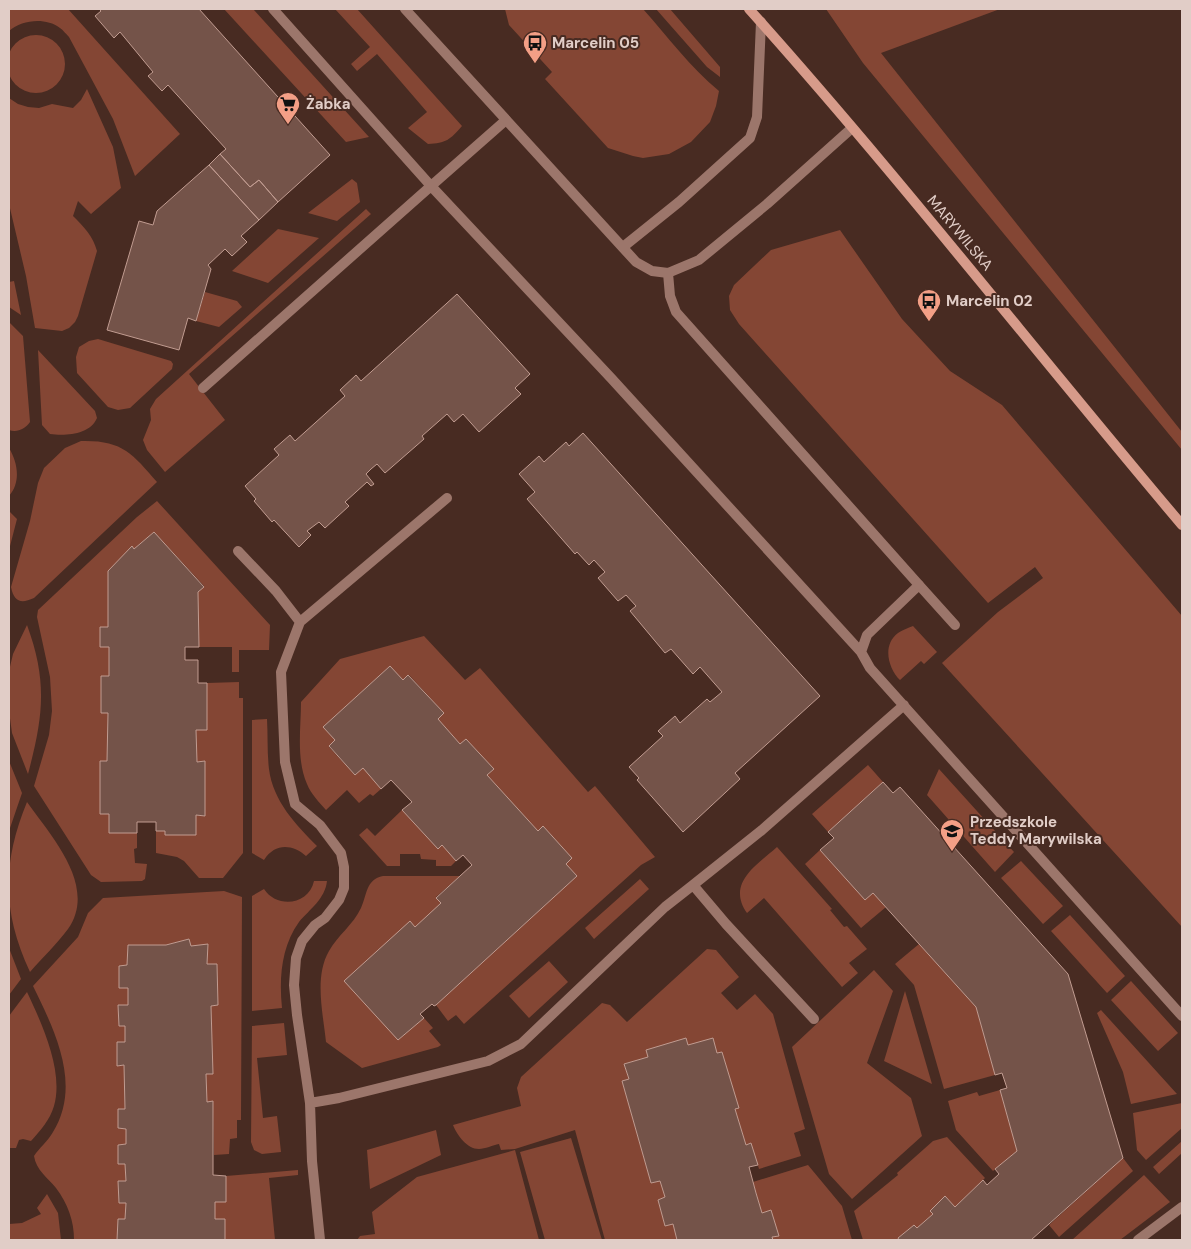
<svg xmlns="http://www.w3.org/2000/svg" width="1191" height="1249" viewBox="0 0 1191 1249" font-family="'DM Sans',sans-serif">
	<rect width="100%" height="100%" fill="#482b22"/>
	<path fill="#844634" d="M9 9H68L180 134 135 176 113 119 69 37C66 34 63 30 60 28 45 17 22 20 9 31Z
		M224 9H253L369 137 346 142Z
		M335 9H357L462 126C450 140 446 143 428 144L408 128 427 112 377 54 357 71 351 64 370 47Z
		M505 9H643C668 37 690 67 719 91L716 106 710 122 691 142 669 154 643 158 633 156 608 148 545 79 552 72 509 25Z
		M656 9H670L720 67V77L707 67Z
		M826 9H1000L881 53 1182 432V450L863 63Z
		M7 64a29 29 0 1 1 58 0a29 29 0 1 1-58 0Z
		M87 89 113 147 121 188 91 214 78 201 73 216C84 227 93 236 97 251L78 316 75 322 69 328 62 331 35 328 26 276 9 204V98L18 104 28 107 39 108 52 104 73 108 81 100Z
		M352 179 357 183 360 202 337 221 308 213Z
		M366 209 371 214 189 374 225 420 165 472 147 450 143 440 151 420 150 409 156 399Z
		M278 229 319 238 268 283 232 271Z
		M840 230 902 319 950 371 1002 405 1182 616V927L942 663 998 612 1043 578 1035 567 988 603 739 324 730 310 729 296 734 285 771 250Z
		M14 281 21 315 9 307V282Z
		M205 292 237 301 242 307 219 327 196 321Z
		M9 322 23 336 30 422C25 429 17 433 9 430Z
		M98 339 171 361 173 364 172 369 130 408 118 410 108 407 77 373 76 357 79 347 89 341Z
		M38 350 95 411 97 418C90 435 65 436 50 434L42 425Z
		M81 441C122 440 132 453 157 482L34 598C21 604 14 602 11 587L30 521 38 483 44 468 65 448Z
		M9 448C18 463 21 482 9 496Z
		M157 501 270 625 269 650H239V672H232V647H199L198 592 204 586 154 532 134 549 132 547 108 571V627H100V647H109V676H101V713H108L107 761H100V814H109V833H137V848L134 849 135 863 147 864 145 879 142 881 101 882 91 875 34 786 49 735 52 711 50 677 37 617 38 610 137 517Z
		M10 512 17 519 9 550V513Z
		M27 625C48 682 43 717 28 774L12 733 9 711V671L13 654Z
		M913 626 937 652 924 664 921 661 900 680C888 668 882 645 898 633 902 630 908 628 913 626Z
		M424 636 465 680 480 668 588 792 595 786 655 857 641 865 464 1024 456 1015 448 1021 436 1005 577 876 566 864 572 858 543 826 538 831 487 775 494 769 466 739 460 744 438 719 444 713 409 675 403 680 390 666 323 727 335 740 329 747 355 775 363 768 381 789 373 796 370 794 359 803 347 790 326 810C319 802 311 794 307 784 296 759 301 728 301 702L340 659Z
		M239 682V698H243V853L223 878H199L184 861 177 857 156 853V831H165L166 835H196V815L204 816V761L197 762 196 730H207V683Z
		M267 719C268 736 267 753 269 769 273 801 296 825 317 846L306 856C292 844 275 843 264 860L252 853V720Z
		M9 761 22 793 9 831Z
		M868 765 883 782 828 832 812 814Z
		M939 769 1014 852 995 872 927 795Z
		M27 802C51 836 98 886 68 929 57 944 42 958 30 972 2 912 2 863 27 802Z
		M402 810 438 849 442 845 456 861 451 866H436V860L421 859 420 854H400V866H387L359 835 367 828 375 836Z
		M777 847 832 909 830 910 844 927 847 926 867 949 849 963 858 973 842 987 764 898 747 913C726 883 757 865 777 847Z
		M820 850 865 900 873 893 886 907 861 928 805 864Z
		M1021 861 1063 906 1043 924 1001 878Z
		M383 876H460L436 897 441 903 398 1040 424 1018 433 1028 429 1031 441 1045 438 1047 362 1068 326 1042C323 1013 314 977 329 951 338 935 353 925 361 908 367 895 366 879 383 876Z
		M640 879 649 889 594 939 585 928Z
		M314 881H327C325 899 310 909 299 922 281 947 279 979 282 1008L252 1011V896L264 889C277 909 309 905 314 881Z
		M224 891 242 897 241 1120H237V1138L230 1139 229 1154 214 1155 213 1102H207L206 1074H213L211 1006 218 1005 217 965 207 964 208 945 191 946 189 939 166 945H128L127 965 119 967V988H128V1005H118L119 1026H125V1042L118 1066 124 1065 125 1109 118 1110V1128L126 1129V1144L118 1145V1164H125L126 1181H118L119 1203H126L125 1219 118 1220 117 1240H74C74 1221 68 1204 56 1188 48 1178 36 1170 34 1156 39 1148 48 1141 53 1132 82 1085 55 1031 33 986L78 937 88 913 103 898Z
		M1070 915 1125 976 1107 993 1051 931Z
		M919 944 976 1007 995 1075 944 1089 914 985 895 964Z
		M9 948 21 979 9 995Z
		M707 949 716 950 739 977 721 993 737 1010 755 994 773 1014 805 1129 794 1133 801 1156 759 1169 751 1143 746 1145 735 1109 738 1107 722 1052 717 1053 688 1045 686 1039 646 1050 648 1057 624 1064 629 1079 622 1081 651 1183 660 1181 665 1197 658 1200 665 1226 673 1224 677 1240H605L575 1130 515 1149 501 1150 499 1144C493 1145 485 1149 479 1149 467 1149 457 1135 453 1125L521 1106 517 1088 521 1077 602 1003 610 1005 627 1022Z
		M549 961 568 982 529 1018 509 996Z
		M874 970 893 991 867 1063 911 1098 922 1136 852 1199 829 1174 792 1047Z
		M1131 981 1178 1033 1158 1051 1111 1000Z
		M905 991 932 1084 884 1061Z
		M27 992C42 1024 64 1071 54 1106 50 1120 40 1131 31 1141L23 1139 19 1140 16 1148H10L9 1147V1016Z
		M1101 1010 1177 1094 1131 1104 1123 1072 1097 1013Z
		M284 1023 287 1055 257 1058 263 1118 277 1116 281 1152 262 1154 254 1150 251 1142 252 1026Z
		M1000 1090 1017 1151 993 1171 956 1130 948 1101 977 1092 979 1096Z
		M1182 1103V1128L1146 1160 1137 1150 1133 1113Z
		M436 1130 441 1155 370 1189 367 1150Z
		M947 1137 985 1178 955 1207 945 1196 930 1211 933 1214 917 1228 914 1225 898 1238 899 1240H863L854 1211 898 1175 897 1173 933 1141Z
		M571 1138 602 1240H545L520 1152Z
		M1182 1141V1153L1159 1174 1153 1167Z
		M515 1150 539 1240H357L360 1236 375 1234 372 1212 417 1177Z
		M1123 1158 1133 1171 1059 1237 1049 1225Z
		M808 1165 842 1206 852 1240H773L772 1237 778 1236 771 1210 762 1213 753 1182Z
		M298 1170V1175L269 1178 275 1240H225V1220L215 1219V1202H226V1176Z
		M1144 1175 1170 1202 1120 1240H1072Z
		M47 1194 58 1213 61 1240H9V1224L22 1223 41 1214 37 1208Z"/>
	<path fill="#745349" stroke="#c19c91" d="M99 9H199L330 155 278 202 259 180 250 187 220 154 226 149 168 85 162 91 148 76 153 72 120 32 114 38 95 16 101 11Z
		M220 154 250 187 259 180 278 202 259 220 209 165Z
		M209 165 259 220 241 236 247 242 232 256 225 249 208 265 211 269 196 321 188 318 179 350 107 330 139 221 153 225 157 211Z
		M457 294 530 374 515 388 521 394 479 432 463 414 454 422 447 414 422 436 424 439 385 473 377 464 371 469 366 474 374 484 371 486 367 482 345 502 349 506 325 528 319 522 307 531 311 535 299 547 274 520 272 522 254 501 256 499 245 486 279 455 274 449 290 435 295 441 345 396 340 390 356 375 361 381Z
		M583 433 820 696 735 773 740 779 683 832 637 780 639 778 629 767 663 736 658 731 675 716 680 723 707 699 710 702 722 692 700 667 693 674 671 649 665 653 630 611 636 606 626 595 618 601 598 578 605 572 594 560 589 565 577 552 575 554 527 499 535 492 519 474 539 456 544 462 566 442 569 446Z
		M154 532 204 587 198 592 199 647H185V660H198V683H207V730H196L197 762 205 761V816L196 815V835H165V831H156V822H137V833H109V814H100V761H107L108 713H101V676H109V647H100V627H108V571L132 546 134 549Z
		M390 666 403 680 408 675 444 713 438 719 460 744 466 739 494 769 487 775 538 831 543 826 572 858 566 864 577 876 436 1005 434 1006 432 1004 420 1014 424 1018 398 1040 344 981 410 921 415 927 441 903 436 898 472 865 463 855 456 861 442 845 438 849 402 810 412 802 391 780 381 789 363 768 355 775 329 746 335 740 323 727Z
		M883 782 893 793 900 787 1068 974 1123 1158 1031 1240H899L898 1238 914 1225 917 1228 933 1214 930 1211 945 1196 955 1207 983 1180 987 1185 999 1174 995 1169 1017 1151 1000 1090 1007 1088 1002 1073 995 1075 976 1007 873 893 865 900 820 850 834 838 828 832Z
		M189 939 191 946 208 944 207 964H217L218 1005 211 1006 213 1074H206L207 1102 213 1101V1175L226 1176V1202H215V1219H225V1240H117L118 1219H125L126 1203H119L118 1181H126L125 1164H118V1145L126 1144V1129L118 1128V1109H125L124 1065 117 1066V1042H125V1026H119L118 1005H128V988H119V966L127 965 128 945H166Z
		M686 1038 688 1045 713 1038 717 1053 722 1052 739 1108 735 1109 746 1145 751 1143 758 1165 749 1167 756 1193 762 1213 771 1210 779 1236 772 1237 773 1240H677L673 1224 665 1226 658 1200 665 1197 660 1181 651 1183 622 1081 629 1079 624 1064 648 1057 646 1050Z"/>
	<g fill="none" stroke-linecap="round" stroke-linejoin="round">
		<path stroke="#9c766b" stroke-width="10" d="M273 9 431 186 506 120
			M203 388 431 186 611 378 861 652
			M447 498 300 622 281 672 285 762 295 804 320 825 341 853 344 867V888L339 900 325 918 315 925 302 941 296 958 294 985 297 1015 310 1103 339 1098 488 1061 521 1044 665 907 693 885 726 924 814 1019
			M238 551 276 591 300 622
			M955 625 919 585 867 635 861 652 870 668 1182 1016
			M693 885 762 830 904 705
			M310 1103 312 1161 320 1240
			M1138 1240 1182 1207"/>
		<path stroke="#9c766b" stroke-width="10" d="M405 9 636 262 652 271 668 273 699 260 767 204 852 128
			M623 247 679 202 750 138 757 117 761 22
			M668 273 670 296 676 312 919 585"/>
		<path stroke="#d79b8a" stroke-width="10" d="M749 9C899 176 1037 354 1182 525"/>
	</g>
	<defs>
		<g id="bus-pin" transform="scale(1.25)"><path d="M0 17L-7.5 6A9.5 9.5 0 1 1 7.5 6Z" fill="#f39f86" stroke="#482b22"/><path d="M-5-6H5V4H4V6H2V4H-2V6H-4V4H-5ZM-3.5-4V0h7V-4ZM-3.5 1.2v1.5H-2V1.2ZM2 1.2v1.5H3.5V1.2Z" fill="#111"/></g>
		<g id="supermarket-pin" transform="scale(1.25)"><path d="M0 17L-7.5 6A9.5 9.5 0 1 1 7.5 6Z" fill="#f39f86" stroke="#482b22"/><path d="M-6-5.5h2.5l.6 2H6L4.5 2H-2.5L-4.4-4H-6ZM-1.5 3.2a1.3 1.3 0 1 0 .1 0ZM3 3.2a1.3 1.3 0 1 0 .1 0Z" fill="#111"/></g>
		<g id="school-pin" transform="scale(1.25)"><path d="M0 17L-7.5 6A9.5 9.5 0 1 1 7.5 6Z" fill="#f39f86" stroke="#482b22"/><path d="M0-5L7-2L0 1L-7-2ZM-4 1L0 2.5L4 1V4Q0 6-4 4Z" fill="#111"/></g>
	</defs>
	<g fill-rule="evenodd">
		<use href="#bus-pin" x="535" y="43"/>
		<use href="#supermarket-pin" x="288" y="104"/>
		<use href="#bus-pin" x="929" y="301"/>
		<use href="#school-pin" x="952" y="831"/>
	</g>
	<g text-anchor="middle" stroke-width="4" stroke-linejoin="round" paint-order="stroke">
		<g font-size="15" font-weight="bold" fill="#e1cdc7" stroke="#482b22" text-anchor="start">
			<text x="552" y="48">Marcelin 05</text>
			<text x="306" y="109">Żabka</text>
			<text x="946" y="306">Marcelin 02</text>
			<text x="970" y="827">Przedszkole<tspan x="970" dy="17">Teddy Marywilska</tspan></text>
		</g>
		<g font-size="15" fill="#e1cdc7" stroke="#482b22">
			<text transform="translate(960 233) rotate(50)" y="5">MARYWILSKA</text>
		</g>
	</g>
	<rect width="1191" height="1249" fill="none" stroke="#e1cdc7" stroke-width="20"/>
</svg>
